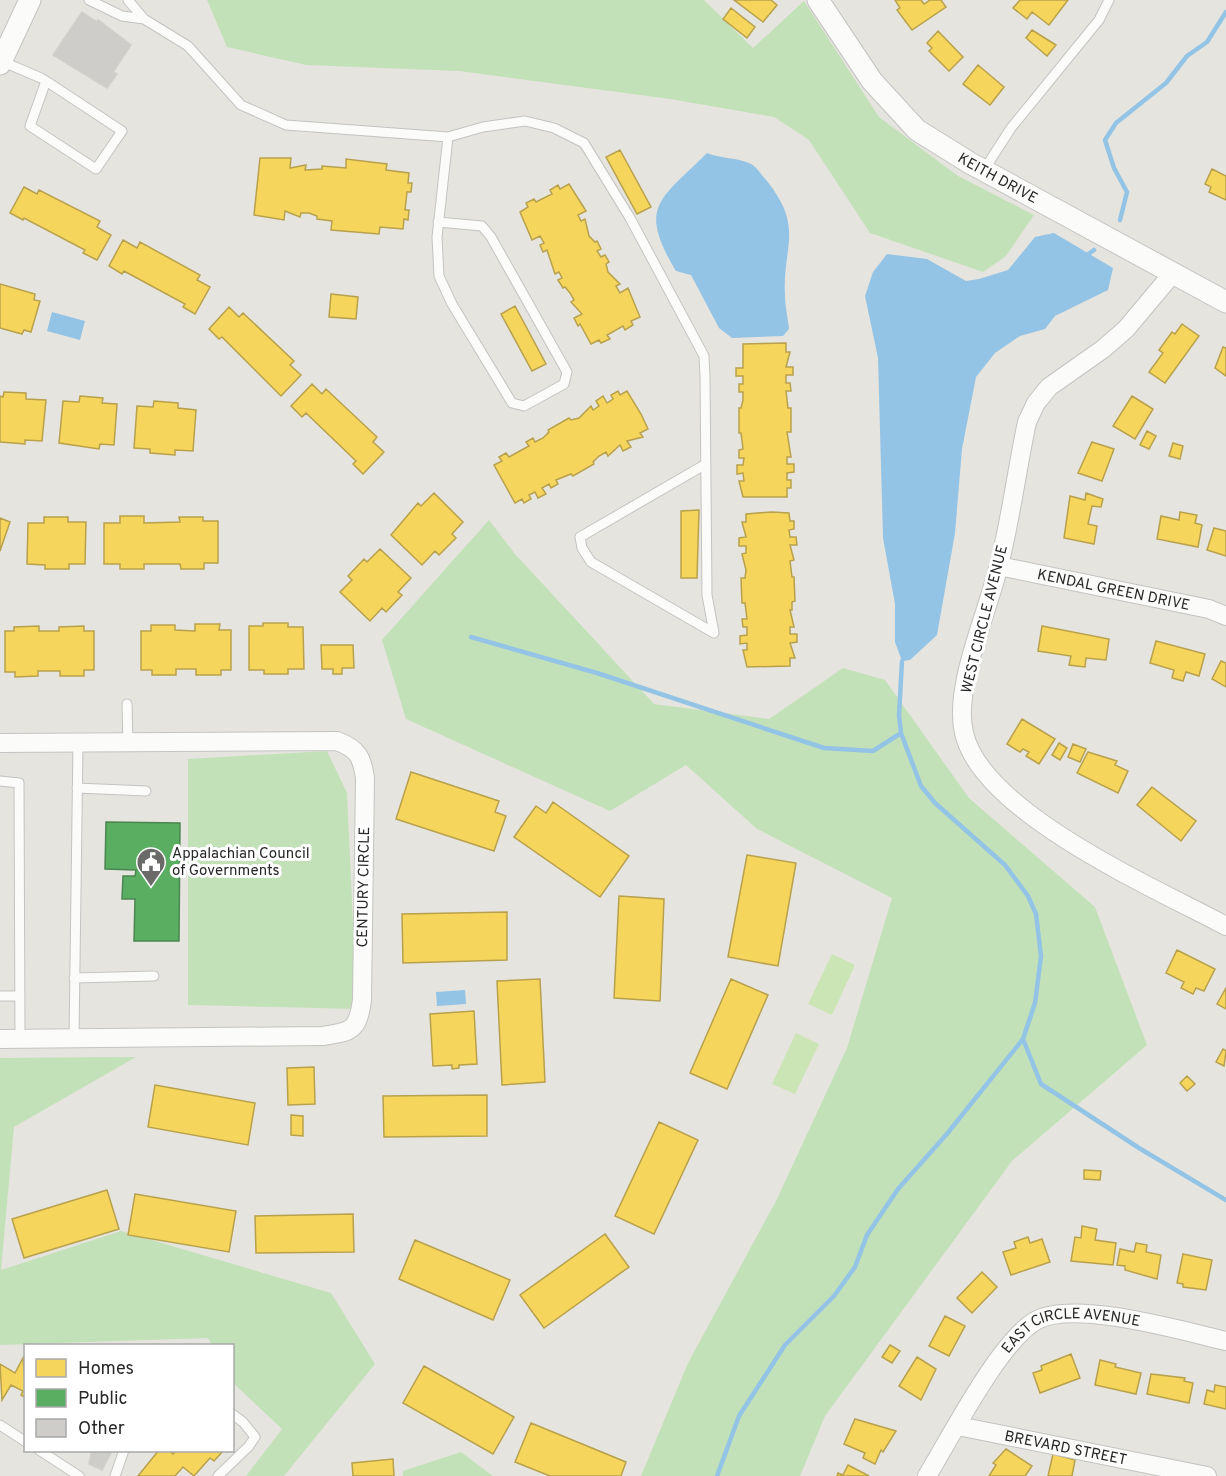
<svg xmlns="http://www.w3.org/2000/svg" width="1226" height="1476" viewBox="0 0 1226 1476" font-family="Overpass,sans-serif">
	<rect width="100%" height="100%" fill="#e6e4de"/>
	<path fill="#c3e1b8" d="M207 0H704L753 48 804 1 879 117 958 176 1034 215 1006 256 983 272 870 233 809 140 774 117 670 99 459 71 306 65 227 47Z
		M489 520 515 554 654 704 769 719 843 668 885 680 969 798 1095 907 1147 1045 1012 1161 825 1416 800 1476H641L688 1363 776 1201 847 1048 892 898 757 829 686 765 610 811 406 719 382 640Z
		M327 751 347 793 357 1009 188 1005V759Z
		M136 1057 14 1127 1 1270 121 1231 331 1293 375 1364 284 1476H246L282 1429 233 1383 232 1346 212 1345 208 1338 0 1345V1058Z
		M461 1452 493 1476H403V1471Z"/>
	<path fill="#cce5b5" d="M832 954 855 965 832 1015 808 1004Z
		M796 1033 819 1044 795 1094 772 1084Z"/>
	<path fill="#93c4e6" d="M707 153C721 159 737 157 751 164 757 167 762 176 767 181 805 229 782 246 785 296 785 307 788 318 789 329L783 336 732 338 719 328 691 275 676 271C637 206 660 200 707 153Z
		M1054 233 1113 268 1108 290 1055 316 1045 329 1020 336 995 353 976 377 962 449 955 533 937 635 910 660 902 661 895 642V604L883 538 878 358 865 296 873 272 887 254 927 259 966 281 979 279 1008 270 1035 237Z
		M52 312 85 321 80 340 47 331Z
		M465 990 466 1004 437 1006 436 992Z"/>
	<path fill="#f6d55c" stroke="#b8a14c" stroke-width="1.5" d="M734 0H771L777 5 763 22Z
		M895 0H921L924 4 930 0H941L946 7 912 30 897 10 900 8Z
		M1020 0H1068L1049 25 1032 12 1027 19 1013 8Z
		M731 8 755 27 747 38 723 19Z
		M1032 30 1056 45 1047 56 1026 38Z
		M938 31 963 57 949 71 929 51 932 48 927 43Z
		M978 65 1004 87 990 105 963 84Z
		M620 150 651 207 637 214 606 157Z
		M260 158H291L290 168 306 165 305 170 322 169V166L346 168V159L387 164 386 170 409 173 408 183H412L411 192H407L405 210H409L408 220 404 219 403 229 380 227 379 234 331 230 332 221 317 219V216L309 213H301L300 217 285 211 284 220 254 215Z
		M1212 169 1226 176V200L1209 192 1211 187 1205 184Z
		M569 184 586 211 578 215 581 221 585 219 589 236 595 242 597 241 601 249 597 251 601 257 605 255 609 262 606 264 608 272 620 284 616 286 620 293 628 288 640 317 631 321 633 325 625 330 623 326 607 335 610 339 601 343 599 340 591 344 580 324 578 326 574 318 582 314 571 302 574 300 570 293 565 287 563 288 558 280 562 278 559 272 555 274 547 250 543 252 540 245 544 243 540 236 532 240 520 212 528 207 526 203 534 199 536 202 552 194 550 190 558 185 560 189Z
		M24 187 37 194 39 190 100 221 97 227 111 235 97 260 83 253 85 250 24 218 23 220 10 213Z
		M123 240 137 248 140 242 200 275 197 280 210 287 195 314 183 307 185 304 124 271 122 274 109 266Z
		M0 284 35 294 34 300 40 301 31 332 24 330 22 334 0 328Z
		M331 294 358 297 356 319 329 317Z
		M515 306 546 364 532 371 501 314Z
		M229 307 239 317 243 313 294 361 290 365 301 375 281 396 222 337 219 339 209 329Z
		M1182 324 1199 336 1165 383 1149 372 1163 353 1159 350 1172 332 1175 334Z
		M786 343V352H790L786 367H793V375H786V383H790L791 391H786L788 408H791V432H787L791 457H787V464H794V472L787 473V480H791V488H787V497H743L739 481H744L743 473 737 474V465H743L744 458H739V450L743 449 741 433H739V408H741L743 400V392H739V384H743V376H736V368H743V344Z
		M1223 347 1226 348V376L1215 368Z
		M312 384 322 394 326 389 377 437 373 442 384 452 363 474 353 464 356 461 306 413 302 417 291 406Z
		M618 391 620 395 627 391 641 414 648 429 640 433 643 437 627 441 631 447 623 451 620 445 608 456 606 452 599 456 593 462 594 464 573 476 571 474 556 480 558 484 551 488 549 484 542 488 546 494 538 498 535 492 529 495 531 499 524 503 522 499 515 503 494 465 502 461 499 457 506 453 509 457 529 446 526 442 533 438 535 442 543 438 549 432 548 430 569 418 571 420 579 418 591 406 593 410 599 406 596 401 603 396 607 403 613 399 611 395Z
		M4 392 26 393V399L46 400 42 441 25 440V444L0 442V396L3 397Z
		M80 396 103 398 102 403 117 404 114 445 100 444 99 449 59 443 63 401 79 402Z
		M1132 396 1153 409 1135 439 1113 426Z
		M154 401 178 403V408L196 410 193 451 175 450V455L150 453V449L134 448 137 406 153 407Z
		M1147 431 1156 436 1149 449 1140 445Z
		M1092 442 1114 449 1102 481 1078 473Z
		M1173 443 1183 446 1180 459 1169 456Z
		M434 493 463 522 452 534 456 538 439 555 435 551 422 565 391 535 418 503 421 506Z
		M1086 493 1103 499 1101 507 1092 506 1088 524 1097 526 1094 544 1064 538 1070 496 1085 500Z
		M699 510 697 578H681V511Z
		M772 512 789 513 790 521H794V529L789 530 790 537H796L797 545H790L794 560 790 561 792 577H794L795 601 792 602V610H790L794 627H790V634H797V642L790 643 795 658H790V666L747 667 743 650H747V643L740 644V636L747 635V627H743L742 619H747L745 603H742L741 578H745L746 570 742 554 746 553V546H739V538L746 537 742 522H746V514Z
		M1180 512 1197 515 1195 523 1202 525 1198 547 1157 539 1161 516 1179 520Z
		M120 516H144V523L180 522 179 517H203V521H218V563H204V569H181L180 564H144V569H120V564H104V523H120Z
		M44 517H68V522H86L85 564H69V569H45V565L27 564 28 523H44Z
		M0 518 10 522 0 551Z
		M1214 528 1226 531V556L1207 550Z
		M380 549 411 578 398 592 402 595 386 612 382 608 370 621 340 592 352 580 348 576 364 559 367 562Z
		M263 623H288V627H303L304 669H288V674H264V670H249V626H263Z
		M195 624H220L219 630H231V670H221V675H196V669H176V675H152V670H141V631H151V625H175V630L195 631Z
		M39 626V631H59V627L84 626V631H94V670H84V676H60V671H38V676L15 677V672H5V631H14V627Z
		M1042 626 1109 639 1106 660 1086 658 1085 667 1069 665 1071 656 1038 651Z
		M1156 641 1205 654 1199 676 1186 672 1183 681 1172 678 1174 670 1150 663Z
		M321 645H353L354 668H342V674H333V669H322Z
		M1221 661 1226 663V687L1212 679Z
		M1022 719 1055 739 1039 764 1026 756 1029 752 1023 749 1020 752 1007 744Z
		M1059 743 1067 748 1060 760 1052 755Z
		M1073 744 1086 749 1080 762 1068 757Z
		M1088 752 1117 761 1115 765 1128 771 1118 793 1077 773Z
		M411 772 499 801 495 812 506 816 494 851 396 819Z
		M1152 787 1196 821 1181 841 1137 805Z
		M553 802 629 856 600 897 514 837 536 806 546 813Z
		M747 855 796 863 778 966 728 957Z
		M619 896 664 899 660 1001 614 998Z
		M507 912V960L403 963 402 914Z
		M1177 950 1215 969 1204 991 1196 988 1193 994 1181 988 1184 982 1166 973Z
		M540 979 545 1082 502 1085 497 981Z
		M731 979 768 995 727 1089 690 1073Z
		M1226 988V1009L1217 1004Z
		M474 1011 477 1064 459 1065V1068L452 1069V1065L433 1066 430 1014Z
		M1223 1049 1226 1051 1224 1066 1216 1062Z
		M314 1067 315 1104 288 1105 287 1068Z
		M1187 1076 1195 1084 1187 1091 1180 1083Z
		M155 1085 255 1103 248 1145 148 1127Z
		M487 1095V1136L384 1137 383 1096Z
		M291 1115 303 1116V1136L291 1135Z
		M659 1122 698 1140 654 1234 615 1216Z
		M1084 1170 1101 1171 1100 1180 1084 1179Z
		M107 1190 119 1229 24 1258 12 1219Z
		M135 1194 236 1211 229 1252 128 1235Z
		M353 1214 354 1252 256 1253 255 1216Z
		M1082 1226 1097 1229 1095 1240 1116 1243 1113 1265 1071 1261 1075 1237 1081 1238Z
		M605 1234 629 1267 544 1328 520 1295Z
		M1028 1237 1030 1243 1042 1239 1050 1262 1011 1275 1003 1252 1016 1248 1014 1242Z
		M415 1240 510 1280 493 1320 399 1279Z
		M1136 1243 1147 1245 1146 1252 1161 1255 1157 1279 1125 1270V1266L1117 1265 1120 1249 1134 1252Z
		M1183 1254 1212 1260 1206 1290 1183 1287V1284L1177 1283Z
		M982 1272 997 1287 972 1313 957 1298Z
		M945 1316 965 1326 949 1356 929 1346Z
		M890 1345 900 1351 892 1363 882 1357Z
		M1071 1354 1080 1378 1040 1393 1033 1373 1042 1370 1041 1366Z
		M917 1357 936 1369 921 1400 899 1386Z
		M23 1358 26 1398 21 1395 23 1391 11 1385 2 1400 0 1364 15 1373Z
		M1100 1360 1116 1364 1115 1367 1141 1373 1136 1394 1095 1385Z
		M424 1366 514 1417 493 1454 403 1403Z
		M1151 1374 1185 1378 1184 1381 1193 1383 1189 1403 1147 1394Z
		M1215 1385 1226 1387V1409L1204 1404 1207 1390 1214 1392Z
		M855 1419 896 1431 883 1452 881 1450 875 1464 863 1458 865 1453 844 1444Z
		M531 1423 626 1462 621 1476H550L515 1462Z
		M1006 1449 1032 1466 1025 1476H989L996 1465 993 1463Z
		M159 1450H169L173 1454 176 1450H224L214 1461 210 1458 194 1476 183 1467 175 1476H138Z
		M1053 1454 1075 1460 1072 1476H1048Z
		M393 1459 394 1476H353L352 1463Z
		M848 1465 869 1476H837L838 1473 843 1475Z"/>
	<path fill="#5aae61" stroke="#4b8650" stroke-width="1.5" d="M106 822 180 823 179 941H134L135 899H122L123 876H135L136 870 105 869Z"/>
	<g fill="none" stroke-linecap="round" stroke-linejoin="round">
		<path stroke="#93c4e6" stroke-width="4.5" d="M1120 220 1127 192 1114 168 1105 140 1116 123 1166 83 1187 56 1207 42 1226 12
			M1087 255 1094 250
			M471 637 597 673 824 748 873 751 901 733
			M1023 1039 1041 1084 1139 1148 1226 1200
			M717 1476 739 1416 785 1345 834 1296 855 1267 867 1235 898 1189 946 1135 1023 1039 1035 1003 1041 956 1036 914 1028 896 1005 865 935 803 921 786 901 733 899 715 902 661"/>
	</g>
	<path fill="#cfcdc9" stroke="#d1cfca" stroke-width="1.5" d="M82 12 97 22 98 20 131 45 113 72 117 74 107 88 53 55Z
		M92 1450 112 1451 102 1470 89 1464Z"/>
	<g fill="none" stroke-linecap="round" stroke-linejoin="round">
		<g stroke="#c4c3c3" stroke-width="11">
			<path id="service" d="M89 0 122 16 144 19 128 0
				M144 19 188 46 241 105 286 125 448 137 483 127 525 121 554 128 584 143 630 218 704 356 705 377 707 595 714 633 591 562 582 548 580 537 706 464
				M1 61 41 78 46 81 122 131 96 169 30 126 46 81
				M984 170 1011 128 1099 20 1109 0
				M438 222 482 226 491 237 567 372 564 384 524 406 512 403 452 304 439 276 437 237 448 137
				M127 704 128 743
				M0 781 19 783 20 1038
				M77 788 146 791
				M74 978 154 976
				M0 996H20
				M74 1038 78 743
				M0 1425 26 1442
				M39 1450 79 1476
				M115 1476 124 1450
				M218 1476 249 1446 255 1437 243 1422 232 1414"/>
		</g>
		<g stroke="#c4c3c3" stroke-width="20">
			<g id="minor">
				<path d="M1173 273 1126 329 1103 349 1049 387 1036 403 1027 422C1017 469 1011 518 999 565 988 612 953 687 964 733 982 813 1157 889 1226 926"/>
				<path id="s1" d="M999 566 1209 609 1226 616"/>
				<path d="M0 743 337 741C358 749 362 757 365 778L362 1000C358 1030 352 1032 323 1036L0 1039"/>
				<path id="s2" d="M958 1426 1207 1476"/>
				<path id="s3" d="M927 1476C951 1437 1000 1340 1037 1320 1076 1300 1183 1331 1226 1341"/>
			</g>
		</g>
		<g stroke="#c4c3c3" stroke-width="23">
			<g id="tertiary">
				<path id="s4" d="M818 0 872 81 917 130 970 163 1226 302"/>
				<path d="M0 64 30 0"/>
			</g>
		</g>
		<use href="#service" stroke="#fbfbfa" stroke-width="9"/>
		<use href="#minor" stroke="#fbfbfa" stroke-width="18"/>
		<use href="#tertiary" stroke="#fbfbfa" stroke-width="21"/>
	</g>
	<defs>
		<g id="civic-pin" transform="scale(1.5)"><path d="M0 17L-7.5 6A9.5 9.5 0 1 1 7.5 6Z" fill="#6a6a68" stroke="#fff"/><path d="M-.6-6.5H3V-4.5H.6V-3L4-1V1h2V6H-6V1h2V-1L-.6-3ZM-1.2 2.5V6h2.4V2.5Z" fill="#fff"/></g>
	</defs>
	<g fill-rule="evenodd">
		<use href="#civic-pin" x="151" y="862"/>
	</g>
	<g text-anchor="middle" stroke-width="6" stroke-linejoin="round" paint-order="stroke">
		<g font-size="15" fill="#282828" stroke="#fff">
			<text dy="5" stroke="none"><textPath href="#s4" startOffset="258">KEITH DRIVE</textPath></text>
			<text dy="5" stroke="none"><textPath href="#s1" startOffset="117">KENDAL GREEN DRIVE</textPath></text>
			<text transform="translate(984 619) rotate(-76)" y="5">WEST CIRCLE AVENUE</text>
			<text transform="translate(363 887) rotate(-89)" y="5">CENTURY CIRCLE</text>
			<text dy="5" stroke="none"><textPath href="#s3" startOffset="222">EAST CIRCLE AVENUE</textPath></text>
			<text dy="5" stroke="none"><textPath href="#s2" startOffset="110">BREVARD STREET</textPath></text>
		</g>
		<g font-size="15" fill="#282828" stroke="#fff" text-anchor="start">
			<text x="172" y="858">Appalachian Council<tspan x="172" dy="17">of Governments</tspan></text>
		</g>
	</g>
	<rect x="24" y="1344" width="210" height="108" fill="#ffffff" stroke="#a9a9a9" stroke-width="1.5"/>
	<rect x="36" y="1359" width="30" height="18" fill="#f6d55c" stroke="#a9a9a9" stroke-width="1.5"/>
	<text x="78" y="1374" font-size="18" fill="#282828">Homes</text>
	<rect x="36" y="1389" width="30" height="18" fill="#5aae61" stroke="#a9a9a9" stroke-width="1.5"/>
	<text x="78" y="1404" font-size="18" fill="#282828">Public</text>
	<rect x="36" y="1419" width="30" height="18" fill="#cfcdc9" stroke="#a9a9a9" stroke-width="1.5"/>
	<text x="78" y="1434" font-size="18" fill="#282828">Other</text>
</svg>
